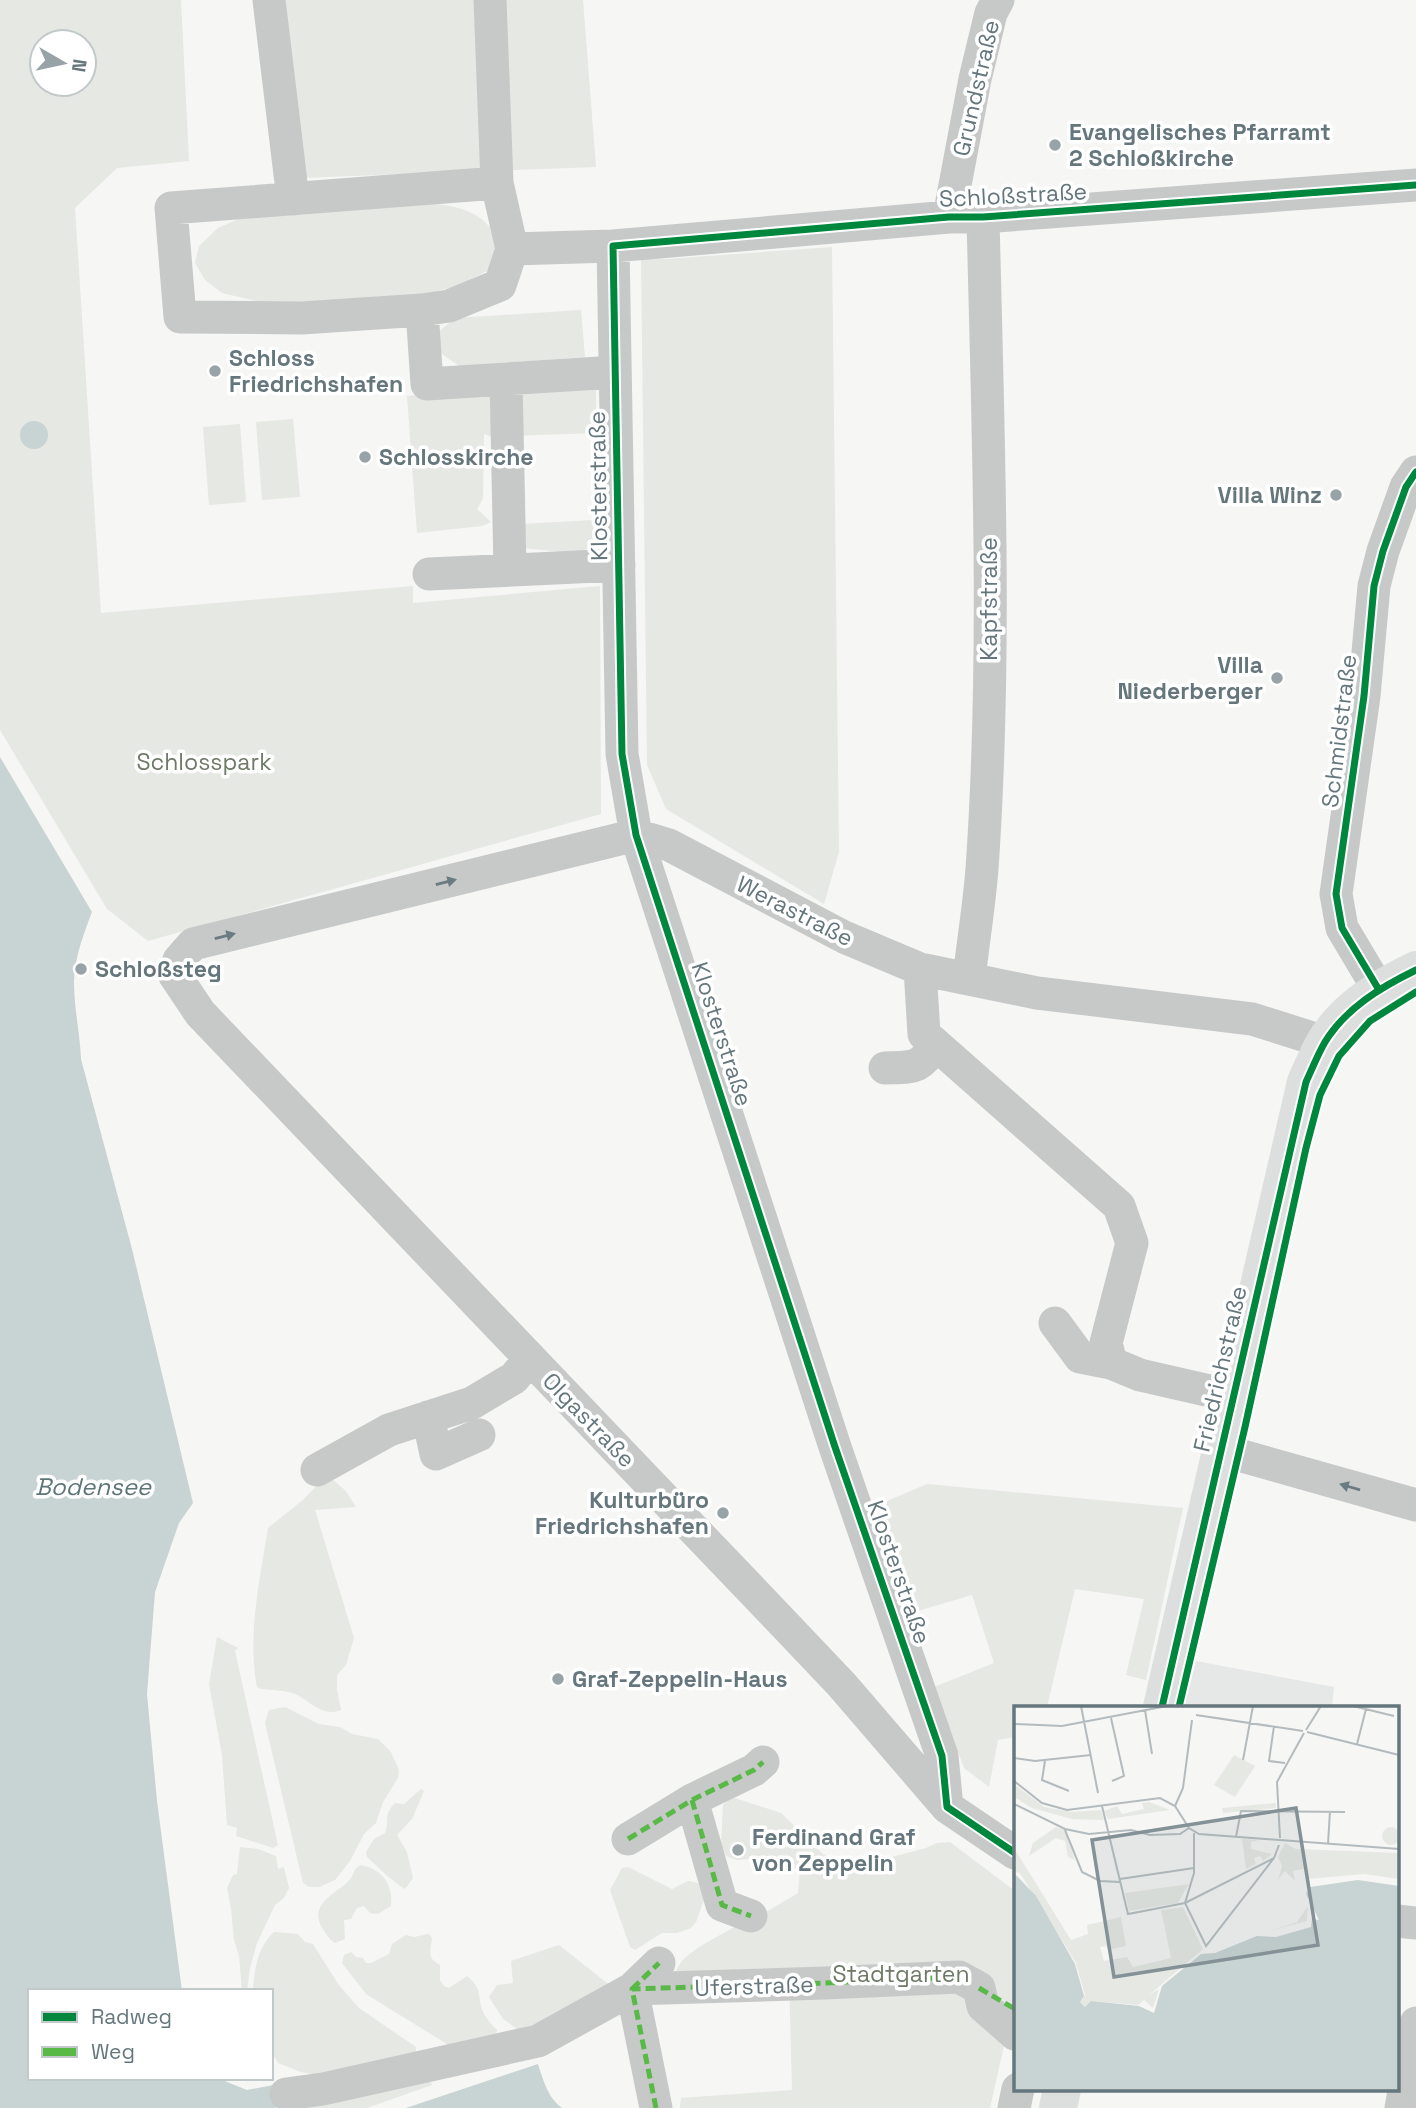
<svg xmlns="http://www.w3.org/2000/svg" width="1416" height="2108" viewBox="0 0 1416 2108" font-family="'Space Grotesk',sans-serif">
	<rect width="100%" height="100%" fill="#f6f6f5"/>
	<path fill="#e6e7e7" d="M1196 1661 1334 1687 1332 1707H1184Z"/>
	<path fill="#e6e8e3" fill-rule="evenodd" d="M0 0H181L189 161 117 168 75 208 101 613 413 586V603L600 586 601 814 148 941 107 909 0 730ZM42 42H84V84H42Z
		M283 0H583L596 167 299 178Z
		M418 202C444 205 475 206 491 229 494 234 496 241 498 246L487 271 458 286 425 294 277 306 222 293 205 280 195 263 199 246 218 228 252 213Z
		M832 247 839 852 824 904 666 809 647 765 641 258 666 259Z
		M581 310 585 357 459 366 439 352 436 334 455 318Z
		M596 384V433L512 436V389Z
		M497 389 501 440 484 434 483 499 477 509 491 522 482 526 417 533 407 396Z
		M293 419 300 497 262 500 256 422Z
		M240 424 246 502 209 505 203 427Z
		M593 520 594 547 574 553 522 548V524Z
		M333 1480 345 1490 356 1507 315 1510 354 1638 346 1665 337 1675V1690L341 1710C322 1718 311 1701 295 1694 285 1690 271 1690 261 1689L257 1687C247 1637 260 1578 268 1528L304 1499 319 1483Z
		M927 1484 1183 1508 1146 1680 1126 1675 1144 1599 1075 1589 1047 1707H1015V1737L998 1740 989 1787 964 1768 934 1687 994 1663 972 1595 911 1613 880 1504Z
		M217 1637 238 1648 235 1651 278 1845 273 1848 236 1836 237 1828 227 1825 222 1755 209 1684Z
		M285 1707 319 1724 340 1727 352 1734 378 1739 391 1752 399 1770 398 1778 383 1802 376 1823 364 1834 350 1861 339 1875 335 1880 319 1887H309L303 1883 265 1723 269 1710Z
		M421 1789 424 1791 412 1819 397 1835 407 1852 413 1878 405 1889C393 1882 378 1867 367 1857L366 1852 374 1839 385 1833C390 1822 382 1817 395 1803L404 1804Z
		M732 1797 781 1813 823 1854 858 1866 926 1848 937 1843 950 1842 1015 1891V2031L1006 2037 990 2108H680L681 2098 792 2090 789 1976 676 1971C685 1950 717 1938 736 1926H743L798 1893 800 1870 776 1863 750 1859 737 1860 726 1856 721 1846 723 1805Z
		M240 1847 258 1849 276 1856 278 1869 284 1867 289 1888 284 1898 275 1905 257 1943 250 1968 247 1991H242L239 1955 234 1940 231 1909 227 1888 233 1875 237 1874Z
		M361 1865C383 1870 393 1884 391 1906L378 1914 370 1913 364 1906 357 1908 351 1919 344 1920 345 1939 335 1943C329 1939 325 1933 321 1926 309 1901 340 1893 351 1878 353 1875 354 1871 356 1868Z
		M628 1867 672 1889 688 1881 698 1883 705 1897 696 1922 691 1928 677 1933H662L635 1950 630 1947 610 1890 622 1868Z
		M274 1932 298 1934 305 1942 313 1944 338 1984 359 2008 416 2047V2062L346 2081 301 2072 278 2063 271 2052V1991H253C254 1970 258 1946 274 1932Z
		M429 1934 432 1938C430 1951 427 1959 440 1965V1980L444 1986 449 1988 467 1976C480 1987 478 1991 481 2006 483 2015 490 2023 497 2030L494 2044 450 2046 366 1994 342 1963 344 1955 351 1952 356 1957 363 1958 366 1963H371L389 1954 392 1944 406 1935 414 1937Z
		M559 1945 612 1987 520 2031 503 2019 489 1997 497 1985 513 1983 511 1961Z
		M428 2073 432 2085 367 2108H296Z"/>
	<path fill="#c8d3d3" d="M20 435a14 14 0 1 1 28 0a14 14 0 1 1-28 0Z
		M0 757 92 912C84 933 74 959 74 982 74 1008 80 1033 81 1059L132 1249 193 1503 179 1523 155 1592 147 1694 157 1801 182 1991H30V2078H217L247 2090 273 2085 278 2106 275 2108H0Z
		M538 2064C543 2080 548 2098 562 2108H406Z"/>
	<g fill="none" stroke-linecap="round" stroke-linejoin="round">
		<path stroke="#c7c9c9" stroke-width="33" d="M269 0 293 199
			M490 0 497 183 512 249 613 246 949 217H983L1416 185
			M497 183 171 208 180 317 302 318 422 310 427 384 615 372
			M949 217 975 79 991 13 998 0
			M613 246 622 754 636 835 835 1447 942 1756 947 1807
			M422 310 449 306 500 285 512 249
			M506 379 510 570
			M429 574 619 565
			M920 969 924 1034 1119 1206 1132 1243 1106 1343 1111 1363 1140 1375 1232 1396
			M969 979C973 943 979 906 982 869 997 652 988 434 983 217
			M1379 990 1342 928 1336 894 1364 696 1374 586 1383 551 1406 487 1416 472
			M885 1068C913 1067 920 1070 935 1044
			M1055 1323 1080 1357 1111 1363
			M428 1417 436 1454 479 1435
			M1221 1450 1416 1505
			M317 1470 389 1430 472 1403 514 1378 530 1358
			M692 1800 722 1905 751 1916
			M628 1839 692 1800 754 1770 763 1762
			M1015 1853 947 1807 842 1685 786 1626 200 1013 174 974 179 960 193 944 636 835 669 845 844 937 920 969 1037 993 1252 1019 1325 1042
			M1397 1921 1416 1923
			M286 2094 323 2089 538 2041 632 1989 659 1963
			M656 2108 632 1989 825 1983 959 1977 979 1988 983 2006 1015 2034
			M1014 2108 1018 2089
			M1401 2108 1416 2023"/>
		<path stroke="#dddede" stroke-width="38" d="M1162 1707 1306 1082C1312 1069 1318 1054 1325 1042 1346 1008 1381 987 1416 970
			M1058 2108 1062 2089"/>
		<path stroke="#58b947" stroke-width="5" stroke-dasharray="10 5" stroke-linecap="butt" d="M692 1800 722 1905 751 1916
			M628 1839 692 1800 754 1770 763 1762
			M979 1988 1015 2009
			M632 1989 659 1963
			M656 2108 632 1989 825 1983 959 1977"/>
		<g stroke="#fff" stroke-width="11">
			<path id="cycleway" d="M1379 990 1342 928 1336 894 1364 696 1374 586 1383 551 1406 487 1416 472
				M1162 1707 1306 1082C1312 1069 1318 1054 1325 1042 1346 1008 1381 987 1416 970
				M1179 1707 1245 1427 1306 1148 1320 1095 1339 1056 1370 1021 1416 992
				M1015 1853 947 1807 942 1756 835 1447 636 835 622 754 613 246 949 217H983L1416 185"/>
		</g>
		<use href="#cycleway" stroke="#00873e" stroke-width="7"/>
	</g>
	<defs><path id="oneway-solid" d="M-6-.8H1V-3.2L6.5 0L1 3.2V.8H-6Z" transform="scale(1.75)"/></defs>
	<g fill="#6a7b81">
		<use href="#oneway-solid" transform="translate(446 882) rotate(-14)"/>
		<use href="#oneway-solid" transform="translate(225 936) rotate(-14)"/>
		<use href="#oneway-solid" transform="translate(1350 1487) rotate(-164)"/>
	</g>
	<g fill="#98a3a7" stroke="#fff" stroke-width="2.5">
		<circle cx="1055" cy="145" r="7"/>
		<circle cx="215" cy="371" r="7"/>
		<circle cx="365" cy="457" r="7"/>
		<circle cx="1336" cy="495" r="7"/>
		<circle cx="1277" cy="678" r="7"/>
		<circle cx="81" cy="969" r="7"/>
		<circle cx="723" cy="1513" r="7"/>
		<circle cx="558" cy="1679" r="7"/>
		<circle cx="738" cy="1850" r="7"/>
	</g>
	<g text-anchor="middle" stroke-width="7" stroke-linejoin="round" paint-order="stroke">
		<g font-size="23" fill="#65777d" stroke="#fff">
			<text transform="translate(976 88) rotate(-77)" y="8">Grundstraße</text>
			<text transform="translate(1013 195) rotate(-3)" y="8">Schloßstraße</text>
			<text transform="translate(598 486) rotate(-91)" y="8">Klosterstraße</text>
			<text transform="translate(989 599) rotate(-90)" y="8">Kapfstraße</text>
			<text transform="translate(1339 731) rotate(-83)" y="8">Schmidstraße</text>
			<text transform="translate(795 911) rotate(27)" y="8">Werastraße</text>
			<text transform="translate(722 1034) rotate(72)" y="8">Klosterstraße</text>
			<text transform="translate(1220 1369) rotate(-77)" y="8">Friedrichstraße</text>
			<text transform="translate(589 1420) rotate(46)" y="8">Olgastraße</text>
			<text transform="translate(899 1572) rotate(71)" y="8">Klosterstraße</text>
			<text transform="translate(754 1986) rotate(-2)" y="8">Uferstraße</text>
		</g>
		<g font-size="23" font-weight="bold" fill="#65777d" stroke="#fff" text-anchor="start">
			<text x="1069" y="140">Evangelisches Pfarramt<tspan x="1069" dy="26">2 Schloßkirche</tspan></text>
			<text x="229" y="366">Schloss<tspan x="229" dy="26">Friedrichshafen</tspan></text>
			<text x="379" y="465">Schlosskirche</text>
			<text x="1322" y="503" text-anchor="end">Villa Winz</text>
			<text x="1263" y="673" text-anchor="end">Villa<tspan x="1263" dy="26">Niederberger</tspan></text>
			<text x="95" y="977">Schloßsteg</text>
			<text x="709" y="1508" text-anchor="end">Kulturbüro<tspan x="709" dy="26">Friedrichshafen</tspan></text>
			<text x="572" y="1687">Graf-Zeppelin-Haus</text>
			<text x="752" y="1845">Ferdinand Graf<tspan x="752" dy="26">von Zeppelin</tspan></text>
		</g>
		<g font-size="23" fill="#6e7a67" stroke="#fff">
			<text x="204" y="770">Schlosspark</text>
			<text x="901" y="1982">Stadtgarten</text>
		</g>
		<g font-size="24" font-style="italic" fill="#5f7678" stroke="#fff">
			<text x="93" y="1495">Bodensee</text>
		</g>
	</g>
	<g transform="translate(1014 1706)">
		<rect width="385" height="385" fill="#f6f6f5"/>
		<path d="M220 49 241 60 221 91 200 79ZM0 78 30 101 58 106 87 104 90 114 58 113 18 102 0 91ZM135 96 156 104 94 113 90 105 103 100 108 108 130 103 128 97ZM262 97V102L209 107 208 102ZM368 130a9 9 0 1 1 18 0a9 9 0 1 1-18 0ZM42 121 51 124 61 154 54 151 51 135 42 132 15 150 19 137ZM228 133 245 134 237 136V143L258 148 249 155 246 150 240 152 242 158 232 163ZM271 137 282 143 385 147V173L350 168 293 173 290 163 279 165 281 175 271 165 264 174 268 160 264 151ZM0 142 57 234 74 228 73 219 107 211 112 240 94 244 92 240 86 241 90 255 113 251 119 261 157 252 147 204 169 201 189 243 135 289 145 283 139 302 130 294 124 299 77 295 72 302 66 296 71 289 62 257 6 167 0 166ZM175 178 164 197 115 205 111 187ZM294 200 293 215 255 225 283 216Z" fill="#e6e8e3"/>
		<path d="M0 167 22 190 61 258 70 290 66 296 71 301 77 295 125 300 140 307 148 280 187 248 201 247 243 230 262 231 297 221 298 213 305 214 292 188 296 181 344 174 385 180V385H0Z" fill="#c8d3d3"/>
		<path fill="none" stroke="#b3bbbe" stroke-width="2" d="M67 0 84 87M339 0 380 10M131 4 138 48M182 9 289 25M97 12 110 70 98 75M0 18 48 20 153 0M260 20 255 55 271 57M292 24 307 0M293 26 385 49M343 38 352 3M0 52 21 55 77 49M229 54 239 0M31 55 28 74 55 85M0 75 28 97 53 104 146 92 161 100 175 122 185 128 385 143M0 98 51 123 75 128 117 124 136 129 166 128 175 122M88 100 114 208 171 197 260 152M161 100 169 82 178 14M51 124 68 166 86 175 106 176M180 127V167L171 197 192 240 260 152 265 139M222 131 227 105 331 106M266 132 263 76 290 27M314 138 316 105M106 173 180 162"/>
		<path fill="#849196" fill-opacity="0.15" stroke="#849196" stroke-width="3.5" d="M282 102 304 239 100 271 78 134Z"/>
		<rect width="385" height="385" fill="none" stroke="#65777d" stroke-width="3.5"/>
	</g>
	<rect x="28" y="1989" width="245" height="91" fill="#ffffff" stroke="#c1c9cb" stroke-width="2"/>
	<rect x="42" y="2012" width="35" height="10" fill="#00873e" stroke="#c1c9cb" stroke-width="2"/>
	<text x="91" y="2024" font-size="21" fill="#65777d">Radweg</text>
	<rect x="42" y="2047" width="35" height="10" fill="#58b947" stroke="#c1c9cb" stroke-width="2"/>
	<text x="91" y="2059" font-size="21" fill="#65777d">Weg</text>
	<g transform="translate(63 63) rotate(99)"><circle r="33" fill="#ffffff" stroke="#c1c9cb" stroke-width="2"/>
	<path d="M0-5L12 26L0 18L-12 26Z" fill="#98a3a7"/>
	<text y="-10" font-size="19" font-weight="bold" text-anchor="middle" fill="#65777d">N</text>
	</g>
</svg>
